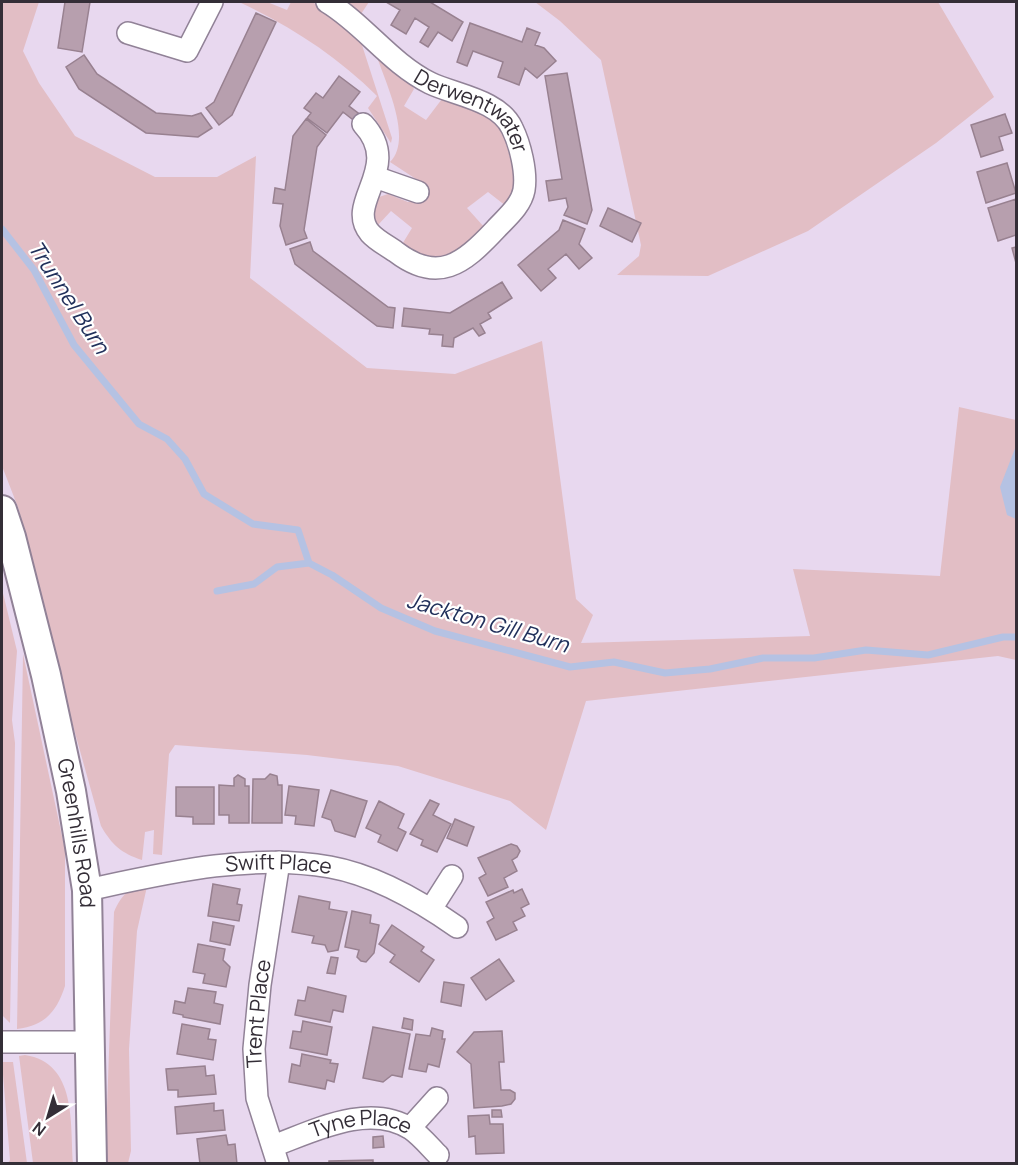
<svg xmlns="http://www.w3.org/2000/svg" width="1018" height="1165" viewBox="0 0 1018 1165" font-family="Manrope,sans-serif">
	<rect width="100%" height="100%" fill="#e8d8ef"/>
	<path fill="#e2bec5" d="M2 2H39L23 51 39 83 75 136 155 177H217L256 156 250 278 367 368 455 374 542 341 576 599 593 615 581 643 810 636 793 569 940 576 959 407 1016 420V660L998 656 586 701 546 830 510 801 398 766 307 755 175 745 169 754 162 855 153 854 154 830 145 832 142 860C121 853 112 845 101 826L46 629 19 510 2 466Z
		M239 2H267L287 10 291 2H312L327 10 361 42 392 138 391 143 368 108 377 96C337 56 290 26 239 2Z
		M343 2H369L361 14Z
		M535 2H938L994 97 936 143 808 231 708 276 617 275 639 256 641 245 601 60 560 21Z
		M377 57 406 76 414 89 404 106 426 120 445 95 500 123 517 181 516 197 506 206 488 192 467 208 485 228C477 235 469 246 460 252 440 263 417 258 401 246L412 228 391 211 378 225 371 211 379 197 388 194 408 202 420 201 422 183 390 162C413 139 386 84 377 57Z
		M2 589 17 651 12 720 15 743 10 1023 2 1015Z
		M23 654 65 850V986C57 1011 45 1026 17 1029Z
		M148 882 137 931 129 1049 131 1151 128 1163 105 1164 114 912C122 894 129 888 148 882Z
		M25 1055C77 1063 70 1123 73 1163H33L19 1056Z
		M2 1062H13L27 1163H8L10 1160Z"/>
	<path fill="#b5c2e3" d="M1016 446V519L1007 515 1000 487Z"/>
	<g fill="none" stroke-linecap="round" stroke-linejoin="round">
		<path stroke="#b5c2e3" stroke-width="7" d="M2 229 34 270 74 345 139 424 167 439 185 459 204 494 253 524 298 530 309 563
			M217 591 254 584 277 567 309 563 332 575 381 608 435 631 570 667 614 662 665 673 710 669 763 658H814L866 650 928 655 1003 637H1016"/>
	</g>
	<path fill="#b79fae" stroke="#988190" stroke-width="1.5" d="M65 2H90L82 52 58 48Z
		M386 2H430L463 22 452 41 438 32 428 47 420 42 429 27 415 18 406 34 391 25 400 10Z
		M256 13 276 22 232 115 219 125 206 108 214 102Z
		M470 23 522 42 527 28 540 33 535 45 544 48 556 61 537 78 525 68 519 85 498 77 503 62 473 51 467 66 457 62Z
		M84 55 97 74 156 113 192 116 201 113 212 128 198 137 146 133 79 89 66 67Z
		M567 73 592 210 587 224 564 215 568 207 566 198 549 201 546 181 562 179 545 76Z
		M339 76 360 92 349 106 362 116 357 123 343 112 327 133 307 118 311 113 304 108 316 93 323 98Z
		M1005 114 1012 133 999 137 1003 150 981 157 971 125Z
		M306 119 326 135 317 147 304 230 307 238 286 245 280 226 283 204 273 203 275 188 285 190 293 136Z
		M1007 163 1016 193 986 203 977 172Z
		M1016 199V235L998 241 988 208Z
		M608 208 641 223 632 242 600 226Z
		M563 220 585 229 579 244 592 258 579 269 566 254 548 269 556 278 541 291 518 265 559 230Z
		M310 242 313 251 388 307 395 308 393 328 377 326 295 264 290 249Z
		M1016 247V263L1012 248Z
		M502 282 512 298 488 313 491 318 480 324 485 333 479 336 473 328 454 338 453 347 442 346 443 335 429 334 430 329 402 326 404 308 450 313Z
		M270 774 277 776 278 785H282V823H252L253 779H265Z
		M238 775 245 779V786H249V823H229V815H219V785L234 786V778Z
		M289 786 319 790 314 826 295 824 296 816 285 815Z
		M176 787H214V824H193V817L176 816Z
		M331 790 367 801 355 837 335 831 331 820 322 817Z
		M430 800 439 804 433 815 451 824 437 852 421 845 423 840 410 834Z
		M379 801 404 814 398 828 406 832 397 851 378 842 381 835 366 828Z
		M455 819 474 827 467 846 447 838Z
		M511 844 517 846 520 851 517 857 512 860 517 871 504 878 508 887 488 896 479 878 486 874 478 858Z
		M213 884 240 889 237 904 242 905 239 921 208 916Z
		M522 889 529 904 521 908 525 916 513 922 517 930 496 940 487 922 494 918 486 902 513 890 514 893Z
		M299 896 330 902 329 909 347 912 338 950 328 952 325 945 312 943 314 936 292 932Z
		M352 911 371 915 370 923 379 925 374 953 366 962 361 961 357 957 359 950 345 947Z
		M213 922 234 926 230 945 210 941Z
		M392 925 424 947 421 951 434 960 419 982 390 962 395 955 379 944Z
		M198 944 225 949 223 960 230 967 226 987 203 983 205 974 193 972Z
		M331 957 338 958 335 974 327 973Z
		M499 959 514 981 486 1000 471 978Z
		M444 982 464 985 461 1006 441 1002Z
		M308 987 346 996 343 1012 333 1010 330 1022 295 1015 298 1000 305 1001Z
		M188 988 216 992 214 1003 223 1005 220 1024 183 1017V1015L173 1013 175 1001 185 1003Z
		M404 1018 413 1020 412 1030 402 1028Z
		M303 1021 332 1027 327 1055 290 1048 293 1031 301 1032Z
		M182 1024 210 1029 208 1039 216 1040 213 1060 177 1054Z
		M373 1027 410 1034 402 1077 392 1075 383 1082 363 1078Z
		M432 1028 443 1031 442 1039H445L439 1067 428 1064 426 1072 409 1069 416 1034 430 1036Z
		M502 1031 504 1062H499L501 1090H510L515 1093V1099L511 1104 502 1106 474 1108 471 1064 457 1052 474 1032Z
		M302 1054 331 1060 330 1063 338 1064 334 1082 327 1080 325 1089 289 1082 292 1064 300 1066Z
		M205 1066 206 1076 214 1075 216 1094 178 1097V1090H168L166 1069Z
		M214 1103V1111L223 1110 225 1130 177 1134 175 1107Z
		M492 1110H501L502 1117H492Z
		M489 1115 490 1124H503L504 1153 476 1154 475 1136 469 1137 468 1116Z
		M226 1135 228 1145 235 1144 237 1164H200L197 1139Z
		M383 1136 384 1147 373 1148V1137Z
		M373 1160V1164H329V1161Z"/>
	<g fill="none" stroke-linecap="round" stroke-linejoin="round">
		<g stroke="#918297" stroke-width="24">
			<g id="street">
				<path id="s1" d="M327 2C364 24 390 63 430 83 455 95 499 100 512 128 520 144 527 172 524 190 521 206 506 218 495 230 463 264 438 284 396 252 388 246 377 241 370 233 344 202 404 168 363 124"/>
				<path d="M128 33 187 51 212 2"/>
				<path d="M375 177 418 192"/>
				<path id="s2" d="M87 890C166 873 248 853 330 867 375 875 420 901 457 927"/>
				<path d="M431 909 452 876"/>
				<path d="M2 1042H91"/>
				<path d="M410 1128 437 1098"/>
				<path id="s3" d="M273 1146C314 1131 369 1102 411 1129 421 1136 430 1147 438 1155"/>
				<path id="s4" d="M278 1164 257 1098 254 1049 260 985 279 862"/>
			</g>
		</g>
		<g stroke="#918297" stroke-width="32">
			<g id="secondary">
				<path id="s5" d="M2 510 11 537 46 675 71 791 87 890 92 1164"/>
			</g>
		</g>
		<use href="#street" stroke="#fff" stroke-width="21"/>
		<use href="#secondary" stroke="#fff" stroke-width="28"/>
	</g>
	<g text-anchor="middle" stroke-width="4.5" stroke-linejoin="round" paint-order="stroke">
		<g font-size="21" fill="#342e37" stroke="#fff">
			<text dy="7" stroke="none"><textPath href="#s1" startOffset="184">Derwentwater</textPath></text>
			<text dy="7" stroke="none"><textPath href="#s5" startOffset="332">Greenhills Road</textPath></text>
			<text dy="7" stroke="none"><textPath href="#s2" startOffset="194">Swift Place</textPath></text>
			<text dy="7" stroke="none"><textPath href="#s4" startOffset="154">Trent Place</textPath></text>
			<text dy="7" stroke="none"><textPath href="#s3" startOffset="92">Tyne Place</textPath></text>
		</g>
		<g font-size="22" font-style="italic" fill="#21305b" stroke="#fff">
			<text transform="translate(69 297) rotate(57)" y="8">Trunnel Burn</text>
			<text transform="translate(488 622) rotate(16)" y="8">Jackton Gill Burn</text>
		</g>
	</g>
	<rect width="1018" height="1165" fill="none" stroke="#342e37" stroke-width="6"/>
	<g transform="translate(48 1117) rotate(217)" stroke="#ffffff" stroke-width="4.5" paint-order="stroke">
	<path d="M0-4.5L10 22L0 15L-10 22Z" fill="#342e37"/>
	<text y="-9" font-size="16" font-weight="bold" text-anchor="middle" fill="#342e37">N</text>
	</g>
</svg>
